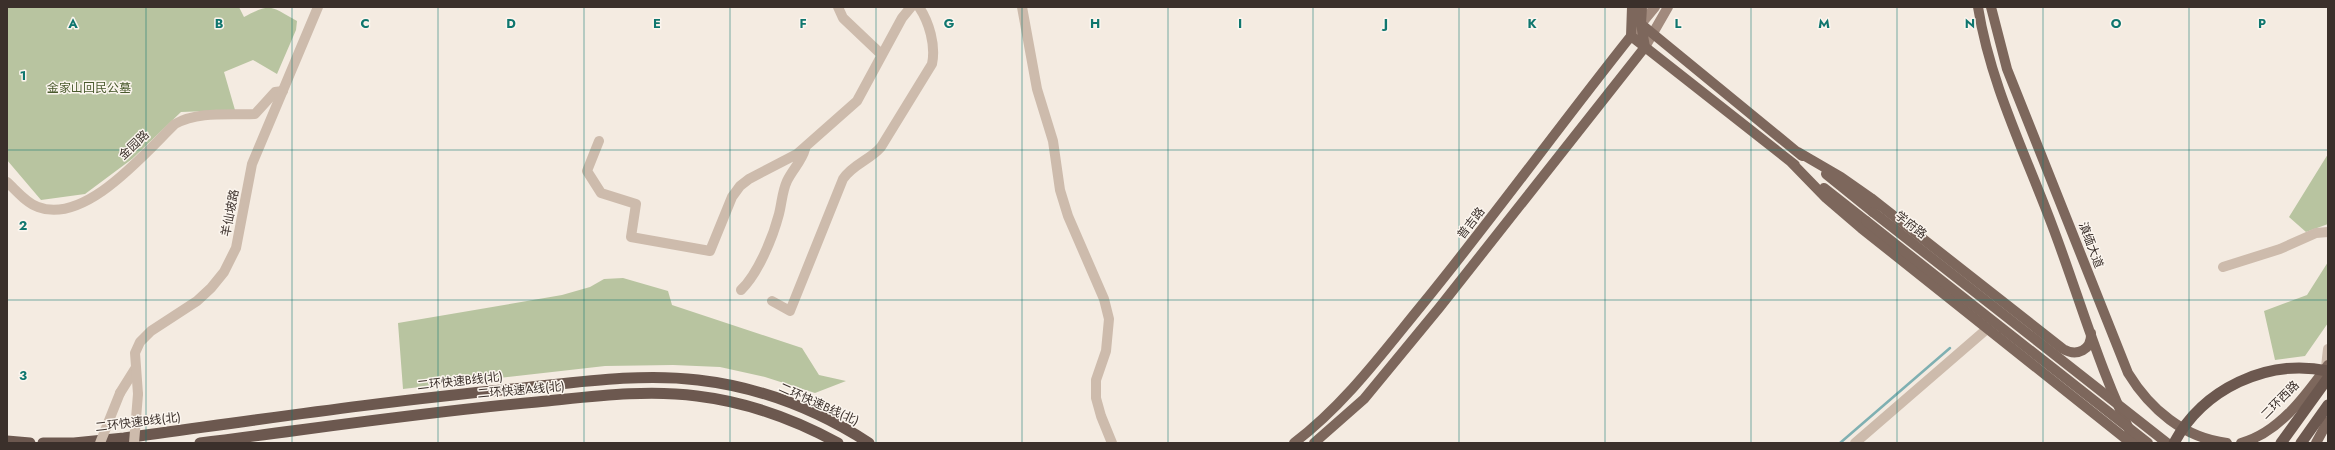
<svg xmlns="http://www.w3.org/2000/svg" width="2335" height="450" viewBox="0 0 2335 450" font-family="Jost,'Noto Sans SC',sans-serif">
	<rect width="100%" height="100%" fill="#f4ebe1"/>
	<path fill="#b8c4a0" d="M7 7H239L244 17C272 2 271 7 297 21L296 30 277 74 253 60 224 72 235 110 181 112 132 159 85 194 41 200 7 160Z
		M2328 154V224L2306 232 2289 217Z
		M2328 262V323L2305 356 2275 360 2264 311 2307 295Z
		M623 278 668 291 672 305 802 348 819 375 846 381 815 393 765 377 720 367 673 365 605 366 403 389 398 323 562 295 590 287 604 279Z"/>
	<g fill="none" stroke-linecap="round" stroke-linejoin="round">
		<path stroke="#7fb0b2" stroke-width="2.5" d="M1840 443 1950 348"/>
		<path stroke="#cdbbac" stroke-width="10" d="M838 7 843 18 882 55
			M1022 7 1037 89 1053 141 1060 190 1068 216 1104 299 1109 319 1106 351 1096 380V398L1101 416 1112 443
			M599 141 587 171 601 193 636 204 631 237 710 251 732 197 740 186 749 179 797 154 857 101 902 18 911 7
			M7 182C16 190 26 203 38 207 85 225 144 154 175 124 198 111 229 115 255 114L275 92 283 91
			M2223 267 2280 249 2316 233 2328 232
			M741 290C758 274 773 237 779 214 782 202 782 192 787 181 792 170 802 161 805 149
			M772 301 790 311 843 179C853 164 870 160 881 147L932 64C936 45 929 22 919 7
			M2326 367 2328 349
			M120 393 135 369
			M1855 443 1988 328"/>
		<path stroke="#cdbbac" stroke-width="10" d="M138 394 135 353 140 342 151 331 197 301 211 288 224 272 236 248 252 164 318 7"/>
		<path stroke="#a18a7d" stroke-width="10" d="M1631 36 1655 7
			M1645 47 1668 7"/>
		<path stroke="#7d675c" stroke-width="10" d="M1632 7 1631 36 1795 165
			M1642 7 1641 24 1645 47
			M1978 7C1990 83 2025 153 2052 225 2079 296 2101 376 2136 443
			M1991 7 2007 69 2128 373C2150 409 2184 438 2227 443
			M1641 24 1802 156
			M1798 152 1841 177 1871 198 2063 349C2077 357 2092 350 2091 333
			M1790 161 1826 198 1861 228 2131 443
			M1826 174 1873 212
			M1824 188 1866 221
			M1294 443C1344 405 1381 355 1421 306 1493 218 1560 125 1631 36
			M1314 443 1364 399 1439 308 1645 47
			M2241 443C2279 433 2306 395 2328 365
			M2316 443 2328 421"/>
		<path stroke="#6c584f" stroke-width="11" d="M7 441 30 443
			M43 443H74L124 438C257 420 390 400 523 388 580 382 641 373 698 380 759 387 818 410 869 443
			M200 443C312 429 424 412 537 402 589 397 644 389 697 396 747 402 794 419 838 443
			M2301 443 2328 405"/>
		<path stroke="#cdbbac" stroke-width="10" d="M100 443 120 393"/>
		<path stroke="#cdbbac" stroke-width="10" d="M134 443 138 394"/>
		<path stroke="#7d675c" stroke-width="10" d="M1873 212 2167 443
			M1866 221 2148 443"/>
		<path stroke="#6c584f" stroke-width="11" d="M2174 443C2203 389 2267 358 2328 371
			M2281 443 2328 378"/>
	</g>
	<path fill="none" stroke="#0f766e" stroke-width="1" stroke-opacity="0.55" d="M146 7V443M292 7V443M438 7V443M584 7V443M730 7V443M876 7V443M1022 7V443M1168 7V443M1313 7V443M1459 7V443M1605 7V443M1751 7V443M1897 7V443M2043 7V443M2189 7V443M7 150H2328M7 300H2328"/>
	<g text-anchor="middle" stroke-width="3" stroke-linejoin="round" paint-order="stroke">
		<g font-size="12" fill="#4a5a2e" stroke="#fbf5ee">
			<text x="89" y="92">金家山回民公墓</text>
		</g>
		<g font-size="12" fill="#3b302b" stroke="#fbf5ee">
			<text transform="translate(134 145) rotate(-43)" y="4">金园路</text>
			<text transform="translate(230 213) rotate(-79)" y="4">羊仙坡路</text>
			<text transform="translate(1471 223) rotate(-52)" y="4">普吉路</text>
			<text transform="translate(1911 225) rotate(38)" y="4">学府路</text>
			<text transform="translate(2091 245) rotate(69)" y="4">滇缅大道</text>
			<text transform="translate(460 381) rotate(-6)" y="4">二环快速B线(北)</text>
			<text transform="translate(521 390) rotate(-5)" y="4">二环快速A线(北)</text>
			<text transform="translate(2280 400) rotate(-45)" y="4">二环西路</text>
			<text transform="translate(819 404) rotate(24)" y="4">二环快速B线(北)</text>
			<text transform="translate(138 422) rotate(-7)" y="4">二环快速B线(北)</text>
		</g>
	</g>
	<g font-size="13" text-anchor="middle" font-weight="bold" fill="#0f766e" stroke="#fbf5ee" stroke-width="3" stroke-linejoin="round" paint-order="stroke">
		<text x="73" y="28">A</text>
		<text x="219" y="28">B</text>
		<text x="365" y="28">C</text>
		<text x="511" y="28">D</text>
		<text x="657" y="28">E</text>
		<text x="803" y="28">F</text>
		<text x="949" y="28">G</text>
		<text x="1095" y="28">H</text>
		<text x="1240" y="28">I</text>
		<text x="1386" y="28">J</text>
		<text x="1532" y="28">K</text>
		<text x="1678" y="28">L</text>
		<text x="1824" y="28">M</text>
		<text x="1970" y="28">N</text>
		<text x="2116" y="28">O</text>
		<text x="2262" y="28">P</text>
		<text x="23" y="80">1</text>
		<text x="23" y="230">2</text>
		<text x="23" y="380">3</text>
	</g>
	<rect width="2335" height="450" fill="none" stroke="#3b302b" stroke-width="16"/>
</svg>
